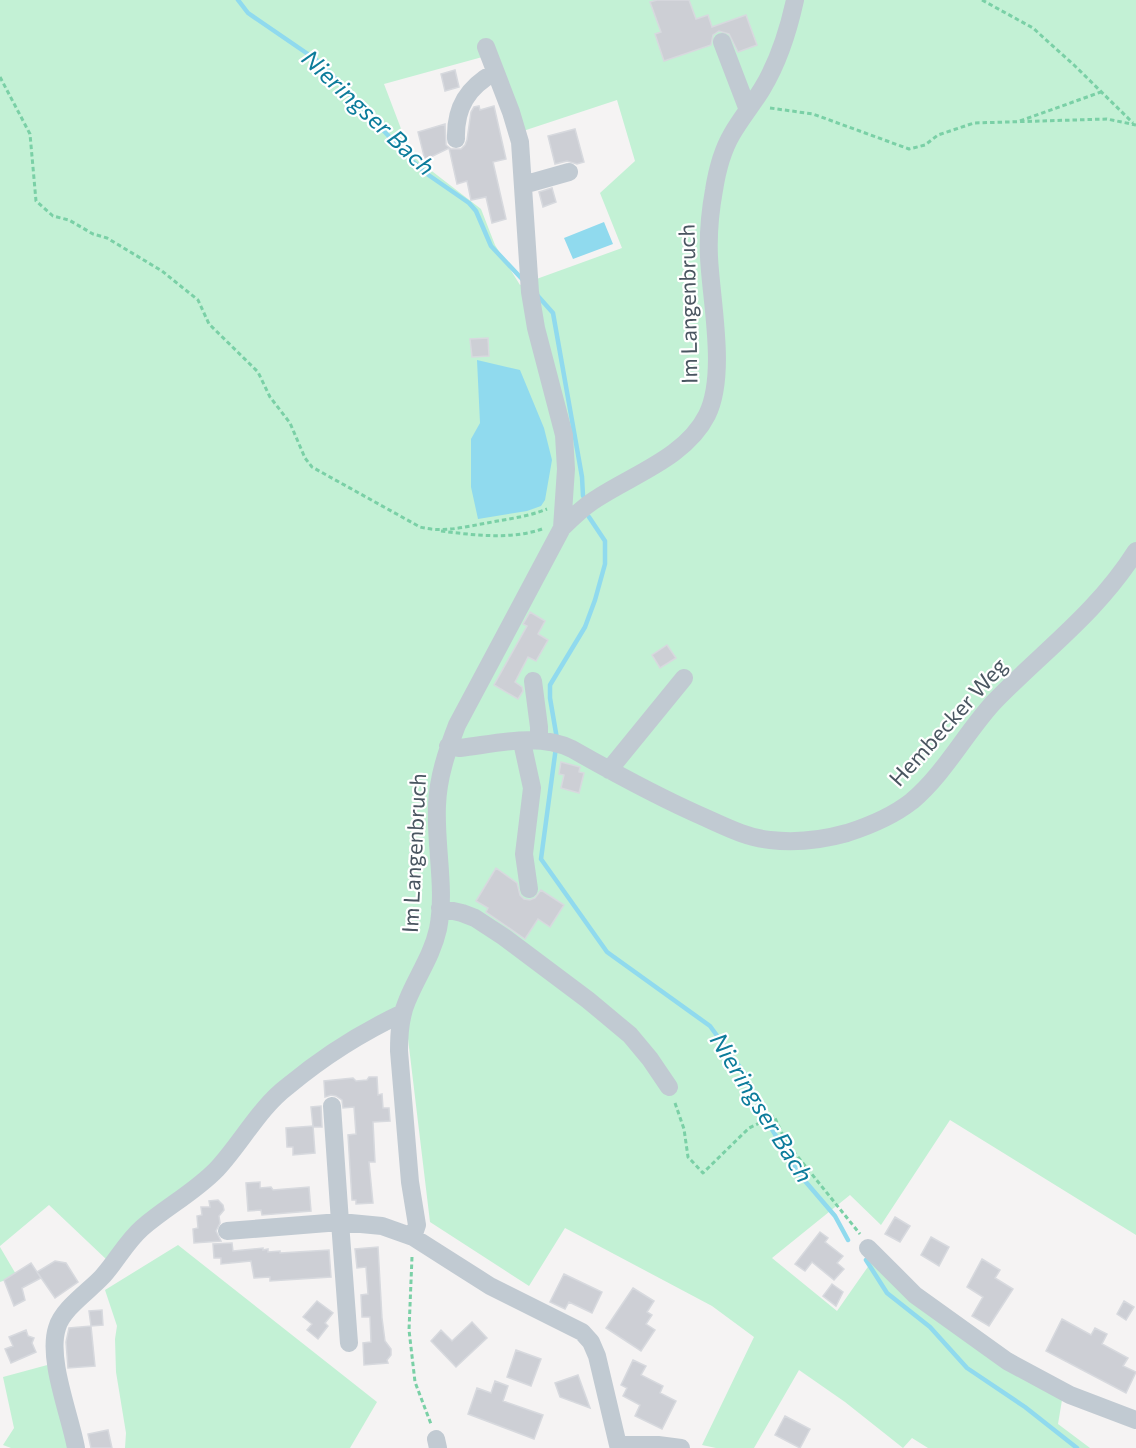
<svg xmlns="http://www.w3.org/2000/svg" width="1136" height="1448" viewBox="0 0 1136 1448" font-family="Commissioner,sans-serif">
	<rect width="100%" height="100%" fill="#f5f3f3"/>
	<path fill="#c3f1d5" fill-rule="evenodd" d="M0 0H1136V1235L950 1120 881 1225 850 1195 772 1258 837 1311 872 1261 1062 1400 1058 1424 1090 1448H928L912 1438 903 1448 845 1402 799 1370 754 1448H716L702 1445 754 1337 712 1306 565 1228 529 1286 430 1222 406 1022 342 1050 277 1103 107 1260 49 1205 0 1246ZM486 56 514 134 617 100 635 161 600 193 622 248 520 285 495 245 481 209 411 155 384 84Z
		M178 1245 377 1402 350 1448H125L126 1433 116 1372 115 1339 117 1326 105 1290Z
		M0 1247 17 1276 0 1282Z
		M51 1364 72 1448H11L3 1445 14 1428 3 1377Z"/>
	<path fill="#90daee" d="M604 222 613 244 573 259 564 238Z
		M477 360 520 370 544 428 552 460 545 500 541 506 527 511 478 519 471 487V439L480 423Z"/>
	<g fill="none" stroke-linecap="round" stroke-linejoin="round">
		<path stroke="#90daee" stroke-width="4.5" d="M238 0 248 13 321 63 409 158 427 174 469 203 476 211 491 246 523 280
			M537 295 553 313 582 477 583 496
			M557 739 550 698V685L585 627 595 600 605 564V541L589 517
			M556 747 541 859 607 952 710 1026 745 1074 764 1116 799 1174 835 1216 848 1240
			M866 1260 887 1293 930 1327 967 1368 1025 1407 1077 1448"/>
	</g>
	<path fill="#cdcfd5" stroke="#d7d9de" stroke-width="1.5" d="M657 0H689L696 19 708 15 712 27 746 15 757 45 738 52 729 34 719 31 713 35 711 45 664 61 655 34 661 32 650 2Z
		M455 70 459 87 445 91 441 74Z
		M479 106 480 110 494 106 506 159 493 162 506 219 492 223 486 197 471 200 467 181 457 184 449 148 425 160 418 132 445 124 446 145 451 149H461L465 145 467 140 471 112 474 107Z
		M575 129 584 162 577 164 567 161 555 164 548 136Z
		M552 188 556 202 543 207 539 192Z
		M488 338 489 356 472 357 470 339Z
		M530 612 545 621 538 634 548 640 536 661 528 657 515 682 522 687 523 691 518 699 494 685 527 626 523 624Z
		M667 645 676 658 660 668 652 655Z
		M561 762 580 767 579 772 584 773 579 793 561 788 564 775 559 774Z
		M496 868 517 883 520 895 524 899 530 900 535 898 541 890 564 905 550 927 538 919 525 939 486 912 488 908 476 901Z
		M369 1077H377L378 1095 382 1094 383 1108H389L390 1121 373 1122 375 1162H369L373 1203 356 1204V1200H352L348 1135 356 1134 354 1107 343 1108 342 1100 336 1096 331 1095 325 1097 324 1081 353 1078 356 1081 367 1080Z
		M321 1106 322 1127H313L311 1107Z
		M313 1126 315 1153 293 1155V1147H287L286 1128Z
		M260 1182V1188L271 1187 273 1190 309 1187 311 1211 262 1215 261 1210 248 1211 246 1183Z
		M218 1200 223 1205 224 1210 219 1216 220 1223 216 1231 221 1241 194 1243 193 1229 198 1228 197 1216 202 1215 201 1207H210L209 1201Z
		M895 1217 910 1226 900 1242 885 1234Z
		M820 1232 828 1238 825 1242 843 1256 837 1263 844 1269 834 1280 812 1262 805 1271 795 1264Z
		M931 1237 949 1247 939 1266 921 1255Z
		M232 1243 233 1251 263 1248V1250L268 1249V1252L280 1251V1253L329 1250 331 1277 270 1281V1277L254 1278 251 1261 221 1264V1258H214L213 1244Z
		M378 1247 382 1318 385 1341 391 1349V1355L387 1360 388 1363 364 1365 363 1343 371 1342 370 1317H362L361 1295 368 1294 366 1267 357 1268 355 1249Z
		M982 1259 1000 1270 995 1278 1013 1289 989 1326 972 1316 983 1297 967 1287Z
		M55 1261 66 1263 78 1282 55 1298 37 1272Z
		M31 1263 41 1278 22 1288 25 1300 14 1306 4 1280Z
		M564 1274 602 1292 592 1313 569 1302 565 1309 550 1302Z
		M832 1284 843 1292 836 1306 823 1296Z
		M633 1288 654 1301 647 1312 652 1315 646 1324 655 1330 641 1351 606 1328Z
		M317 1301 333 1313 325 1323 328 1326 318 1339 307 1330 312 1324 303 1317Z
		M1124 1301 1134 1307 1126 1320 1117 1314Z
		M102 1310 103 1325 91 1326 89 1311Z
		M1062 1319 1091 1335 1095 1328 1107 1334 1102 1344 1128 1358 1123 1366 1136 1372 1126 1393 1046 1351Z
		M472 1322 487 1338 456 1367 431 1341 441 1330 452 1341Z
		M91 1326 95 1366 68 1368 66 1342 69 1328Z
		M26 1330 28 1336 34 1338 32 1343 36 1352 11 1363 5 1349 13 1346 9 1337Z
		M516 1350 541 1359 531 1386 507 1377Z
		M633 1360 646 1366 641 1375 663 1386 660 1393 676 1401 662 1429 635 1416 640 1405 623 1396 627 1388 621 1385Z
		M578 1375 590 1408 560 1397 555 1383Z
		M495 1381 508 1386 503 1401 543 1415 534 1439 468 1414 477 1388 491 1393Z
		M785 1416 810 1429 800 1448 775 1435Z
		M108 1430 112 1448H91L88 1434Z"/>
	<g fill="none" stroke-linecap="round" stroke-linejoin="round">
		<path stroke="#7ad0a6" stroke-width="3" stroke-dasharray="4.5 3" stroke-linecap="butt" d="M982 0 1033 28 1075 66 1133 123
			M0 77 30 134 36 201 53 216 69 220 93 234 107 238 162 271 198 300 209 324 258 372 270 397 290 423 305 458 312 467 420 527C443 533 464 527 487 523 507 519 527 517 547 509
			M770 108 813 114 909 149 925 145 938 135 974 123 1107 119 1136 125
			M1020 121 1101 92
			M441 531C473 535 511 540 542 529
			M675 1103 684 1129 688 1157 703 1173 749 1128 774 1116 786 1142 860 1234
			M412 1257 409 1330 415 1382 431 1424"/>
		<path stroke="#c1cad2" stroke-width="18" d="M722 42 748 110
			M486 47 511 112 520 142 530 292 536 328 564 435 566 469 562 528
			M456 139C455 107 468 87 495 72
			M523 185 569 172
			M533 681 539 727V740
			M522 742 532 788 524 854 529 889
			M448 746 460 748C495 744 539 732 572 749 616 774 660 798 706 818 726 827 748 838 770 840 796 843 822 840 847 833 869 826 893 816 912 801 944 774 965 734 993 703 1043 651 1096 614 1136 551
			M609 770 684 678
			M440 908 462 913 475 918 504 937 588 1000 630 1035 650 1059 669 1087
			M332 1106 340 1222 382 1226 413 1237 490 1286 582 1332 591 1342 597 1356 618 1445H658L681 1448
			M227 1231 340 1222 349 1343
			M413 1237 417 1225 410 1182 399 1051C399 1033 400 1017 407 1001 417 976 432 956 438 929 446 889 435 846 437 805 438 777 447 751 457 725L562 528C573 517 583 507 596 499 634 474 686 457 707 415 727 375 711 301 709 257 708 235 710 212 714 190 717 171 722 151 732 134 741 118 753 104 762 89 779 61 788 32 795 0
			M868 1248 915 1295 1007 1361 1070 1395 1136 1420
			M436 1439 438 1448
			M76 1448C70 1415 47 1359 57 1328 62 1309 89 1291 102 1277 116 1262 126 1242 142 1228 166 1207 195 1192 217 1169 242 1142 259 1108 288 1086 324 1056 360 1033 403 1013"/>
	</g>
	<g text-anchor="middle" stroke-width="4.5" stroke-linejoin="round" paint-order="stroke">
		<g font-size="22" fill="#4a5661" stroke="#fff">
			<text transform="translate(688 304) rotate(-91)" y="8">Im Langenbruch</text>
			<text transform="translate(948 722) rotate(-48)" y="8">Hembecker Weg</text>
			<text transform="translate(414 853) rotate(-87)" y="8">Im Langenbruch</text>
		</g>
		<g font-size="24" font-style="italic" fill="#0c7c9b" stroke="#fff">
			<text transform="translate(368 113) rotate(43)" y="8">Nieringser Bach</text>
			<text transform="translate(761 1108) rotate(58)" y="8">Nieringser Bach</text>
		</g>
	</g>
</svg>
